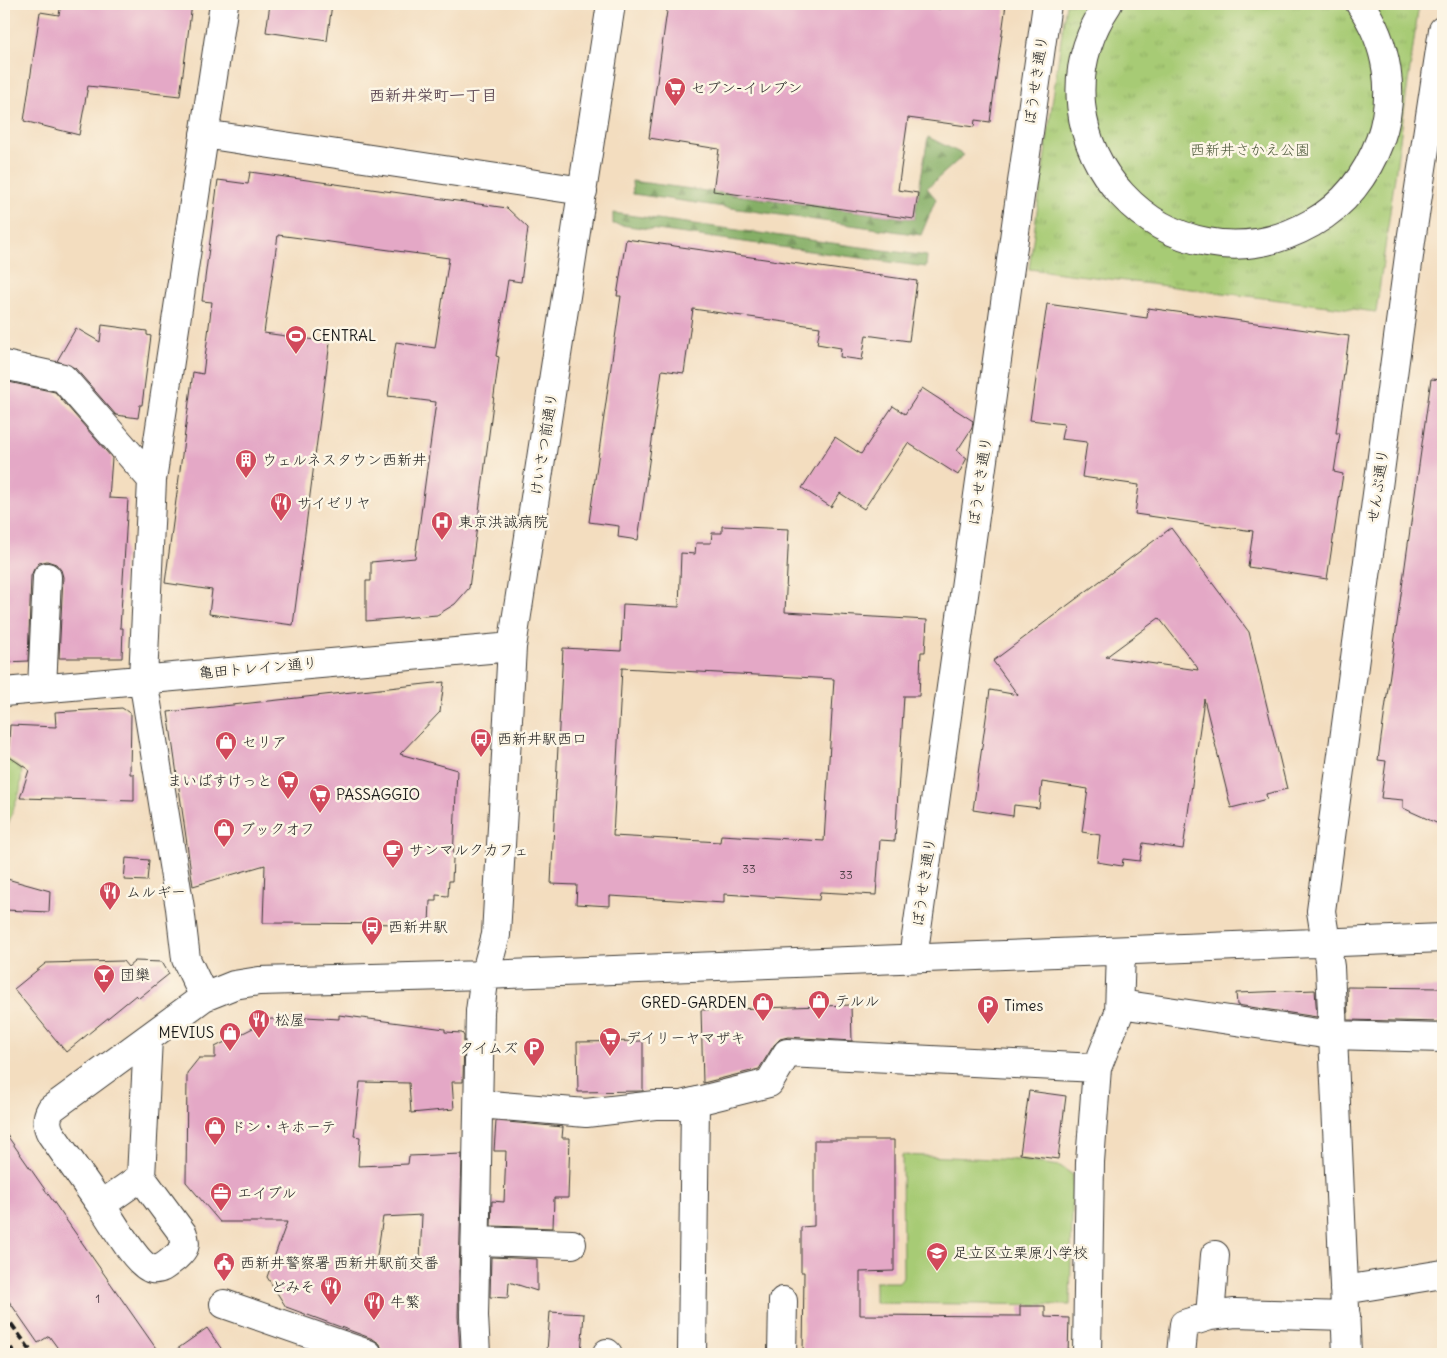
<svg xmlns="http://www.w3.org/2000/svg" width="1447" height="1358" viewBox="0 0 1447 1358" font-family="Delius,'Klee One',sans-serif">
	<defs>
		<pattern id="forest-firs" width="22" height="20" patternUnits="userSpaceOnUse" patternTransform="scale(1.25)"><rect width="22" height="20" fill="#85af66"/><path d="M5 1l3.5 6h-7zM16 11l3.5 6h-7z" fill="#6c8e53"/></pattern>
		<pattern id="park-tufts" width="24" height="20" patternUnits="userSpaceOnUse" patternTransform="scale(1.25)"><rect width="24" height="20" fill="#a7cb74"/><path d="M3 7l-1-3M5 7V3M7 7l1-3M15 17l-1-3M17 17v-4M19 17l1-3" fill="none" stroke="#8fae64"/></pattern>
	</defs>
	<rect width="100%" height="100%" fill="#fcf5e5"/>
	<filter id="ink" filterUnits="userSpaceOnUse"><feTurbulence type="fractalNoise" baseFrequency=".02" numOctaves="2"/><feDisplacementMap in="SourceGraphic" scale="10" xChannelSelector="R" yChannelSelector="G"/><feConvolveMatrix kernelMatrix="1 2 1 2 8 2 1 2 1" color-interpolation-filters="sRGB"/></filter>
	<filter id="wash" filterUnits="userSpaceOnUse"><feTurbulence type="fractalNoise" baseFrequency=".0096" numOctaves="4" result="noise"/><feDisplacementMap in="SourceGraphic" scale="20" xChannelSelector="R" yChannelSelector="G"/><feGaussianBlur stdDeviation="1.12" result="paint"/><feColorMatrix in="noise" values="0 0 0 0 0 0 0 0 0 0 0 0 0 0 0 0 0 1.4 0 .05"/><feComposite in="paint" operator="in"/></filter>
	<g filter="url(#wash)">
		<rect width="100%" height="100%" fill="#f3ddbf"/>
		<path fill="#a7cb74" stroke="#627448" d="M902 1155 1017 1160 1060 1166 1073 1175 1070 1305 875 1303V1282H899L903 1277Z"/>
		<path fill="url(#forest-firs)" stroke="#506641" d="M928 137 964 155 927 188 936 199 921 235 633 194 632 181 914 219Z
			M613 213 927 256 926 267 613 224Z"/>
		<path fill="url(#park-tufts)" stroke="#627448" d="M1066 4H1419L1376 312 1029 269Z
			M4 756 22 770 20 791 4 835Z"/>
		<g id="blocks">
			<path fill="#e4a8c6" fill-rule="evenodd" d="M61 4H192L180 96 88 86 79 135 24 121 40 12 59 15Z
				M270 4H332L327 41 266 32Z
				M668 4H900L940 9V4H1006L990 122 975 120 974 127 908 118 898 190 918 193 914 219 713 191 719 149 649 138Z
				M250 172 507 208 528 228 521 282 508 280 496 356 499 357 469 588 455 604 437 615 366 621V581H371V562L415 558 436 402 388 396 396 342 435 348 449 258 278 235 264 333 330 342 293 625 209 614 212 590 165 583 193 372 203 374 212 302 202 301 218 180 248 184Z
				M626 239 917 281 909 341 866 335 862 360 840 357 841 348 817 344 820 327 693 309 684 373 662 370 638 540 618 537 619 526 589 522 621 296H617Z
				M1047 304 1147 318 1148 308 1349 336 1336 433H1340L1334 472 1343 474 1327 579 1248 567 1253 531 1135 514 1139 485 1082 477 1087 442 1061 439 1064 424 1030 420Z
				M102 325 147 331V335L151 336 142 405H140L138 418 116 415 75 368 57 361 76 328 100 342Z
				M1431 379 1443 380V826L1403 808V800L1381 798 1386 761 1378 760Z
				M4 381 55 392 112 458 109 498 128 499 120 628H123L122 658H59L63 577 61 570 56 564 47 561 39 563 34 569 31 576 28 661 6 662Z
				M922 388 973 421 972 428 957 451 967 458 958 475 908 443 864 509 840 493 831 507 802 488 835 437 861 454 893 406 905 414Z
				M722 526 789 529 785 612 927 620 925 652H921L919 696H904L895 841 880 840 876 895 820 892 819 900 724 894V903L610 896V906L576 904 577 885 551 884 563 648 621 651 623 604 679 607 681 553 695 554 696 543H711L712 533H722ZM622 668 834 679 824 841 721 835 720 842 613 836Z
				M1171 528 1249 632 1287 789 1266 794 1267 799 1231 808 1204 699 1183 849 1143 843 1140 861 1123 859 1122 866 1097 862 1100 835 1082 832 1088 789 1042 782 1039 808 1014 805 1013 816 973 810 990 690 1018 695 993 661ZM1159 618 1197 667 1198 670 1106 657Z
				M444 682 440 712 400 754 457 770 452 881H449L448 896 436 895V901H430L429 924 263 923 265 865 193 886 168 712Z
				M122 708 131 714 130 774H134V801L20 798 29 770 8 756 10 725 56 727 55 712Z
				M126 858 149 860 147 881 124 880Z
				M7 879 50 891 49 912 5 910Z
				M123 961 128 967 135 961 162 962 169 974 139 998 136 995 66 1052 14 989 46 963Z
				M1347 987 1443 988V1022L1348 1020Z
				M1315 990 1317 1017 1237 1005 1236 993Z
				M851 1005 852 1041 788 1037 780 1039 774 1045 759 1069 703 1083 701 1010Z
				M339 1015 445 1029V1032L462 1033 464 1036 463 1082H452L454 1109 411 1113 409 1083 360 1082 354 1136 360 1137 358 1166 408 1164 409 1156 462 1154 458 1316 460 1354H383L380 1344 373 1339 286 1307 267 1277 287 1222H220L186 1182 187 1073 199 1058H215V1047L271 1019 305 1021 306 1017 339 1019ZM422 1215 420 1261 376 1262 383 1217Z
				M643 1041V1091L578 1092 577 1042Z
				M1029 1091 1066 1096 1058 1159 1020 1154Z
				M496 1121 563 1127 562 1138H570L568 1198H554L553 1228 491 1226 492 1201 504 1202 506 1151H494Z
				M4 1131 160 1354H62L49 1336 38 1343 4 1294Z
				M814 1140H894V1271L860 1272V1315L1020 1316V1306H1045V1317L1069 1318 1068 1354H803L804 1272H801V1227L814 1226Z
				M491 1257 537 1259V1291L509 1282 508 1298 490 1297Z
				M550 1312 584 1314 581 1353 547 1351Z
				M207 1328 225 1354H170Z"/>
		</g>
	</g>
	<g filter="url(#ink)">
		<use href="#blocks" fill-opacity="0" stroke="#3c3934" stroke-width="1"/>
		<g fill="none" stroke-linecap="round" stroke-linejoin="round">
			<g stroke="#3c3934" stroke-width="30">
				<path id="minor" d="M1108 4C1017 140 1169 304 1312 223 1344 205 1367 175 1380 140 1396 94 1388 44 1360 4
					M204 134 583 191
					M4 365 63 378 152 480
					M42 688 47 577
					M4 692 512 647
					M913 958 1047 4
					M204 997 186 959 180 908 143 679 152 480 224 4
					M1120 1004 1331 1035 1443 1038
					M148 1038 141 1177 101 1205 51 1134C46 1125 46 1118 51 1109L204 997 234 985 259 981 485 975 1443 938
					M479 1104 586 1113 655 1105H681L769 1083 787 1053 1097 1068
					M101 1205C111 1219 137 1266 152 1269 162 1271 169 1262 176 1257 185 1249 187 1245 183 1234L141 1177
					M476 1241 572 1244
					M1344 1290 1443 1274
					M224 1304 368 1354
					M1210 1316 1215 1255
					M607 1353 608 1354
					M476 1354 474 1316 480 1011 485 975 496 935 512 647 611 4
					M692 1354 695 1103
					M782 1354 783 1301
					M1087 1354 1090 1162 1097 1068 1119 1013 1121 951
					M1181 1354 1184 1324 1210 1316 1235 1313 1346 1316
					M1347 1354 1330 967 1321 911 1411 241 1443 30"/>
			</g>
			<use href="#minor" stroke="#fff" stroke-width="28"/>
			<path stroke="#1c1c1c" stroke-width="4" stroke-dasharray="8 4" stroke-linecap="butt" d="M4 1314 33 1354
				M4 1338 15 1354"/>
		</g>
	</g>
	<defs>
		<g id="supermarket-pin" transform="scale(1.125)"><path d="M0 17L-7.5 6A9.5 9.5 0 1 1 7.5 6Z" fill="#d1495b" stroke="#fcf5e5"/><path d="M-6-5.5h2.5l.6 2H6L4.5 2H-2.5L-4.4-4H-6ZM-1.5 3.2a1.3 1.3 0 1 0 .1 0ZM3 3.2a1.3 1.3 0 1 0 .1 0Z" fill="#fff"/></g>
		<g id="stadium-pin" transform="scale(1.125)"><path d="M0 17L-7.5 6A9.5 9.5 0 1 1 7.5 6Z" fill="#d1495b" stroke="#fcf5e5"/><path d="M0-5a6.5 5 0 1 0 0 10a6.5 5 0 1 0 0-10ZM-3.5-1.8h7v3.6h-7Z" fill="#fff"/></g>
		<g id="building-pin" transform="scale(1.125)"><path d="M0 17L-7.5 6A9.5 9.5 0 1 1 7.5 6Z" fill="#d1495b" stroke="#fcf5e5"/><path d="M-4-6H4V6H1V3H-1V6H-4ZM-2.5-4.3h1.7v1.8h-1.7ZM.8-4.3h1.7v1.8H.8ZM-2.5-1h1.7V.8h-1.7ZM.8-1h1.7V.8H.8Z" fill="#fff"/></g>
		<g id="restaurant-pin" transform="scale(1.125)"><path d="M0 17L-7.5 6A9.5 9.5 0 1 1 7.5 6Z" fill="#d1495b" stroke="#fcf5e5"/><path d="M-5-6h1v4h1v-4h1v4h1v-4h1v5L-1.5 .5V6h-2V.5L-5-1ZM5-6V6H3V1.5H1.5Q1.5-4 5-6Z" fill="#fff"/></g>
		<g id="hospital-pin" transform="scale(1.125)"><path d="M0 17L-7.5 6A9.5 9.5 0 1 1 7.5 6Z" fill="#d1495b" stroke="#fcf5e5"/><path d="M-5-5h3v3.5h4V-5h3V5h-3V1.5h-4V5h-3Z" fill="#fff"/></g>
		<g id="bus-pin" transform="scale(1.125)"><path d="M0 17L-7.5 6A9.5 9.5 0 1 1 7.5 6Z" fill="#d1495b" stroke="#fcf5e5"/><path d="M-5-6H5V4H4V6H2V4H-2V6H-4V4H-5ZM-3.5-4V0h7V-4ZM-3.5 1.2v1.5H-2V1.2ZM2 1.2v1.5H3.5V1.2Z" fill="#fff"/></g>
		<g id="shop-pin" transform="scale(1.125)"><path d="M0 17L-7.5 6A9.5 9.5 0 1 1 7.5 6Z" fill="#d1495b" stroke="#fcf5e5"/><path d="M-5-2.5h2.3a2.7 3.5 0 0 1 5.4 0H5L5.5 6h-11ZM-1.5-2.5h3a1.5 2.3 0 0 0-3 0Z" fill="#fff"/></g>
		<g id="cafe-pin" transform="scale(1.125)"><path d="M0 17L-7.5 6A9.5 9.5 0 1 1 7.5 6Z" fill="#d1495b" stroke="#fcf5e5"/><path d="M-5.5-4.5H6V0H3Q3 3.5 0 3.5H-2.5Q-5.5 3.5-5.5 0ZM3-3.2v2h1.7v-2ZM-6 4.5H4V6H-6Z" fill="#fff"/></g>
		<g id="bar-pin" transform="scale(1.125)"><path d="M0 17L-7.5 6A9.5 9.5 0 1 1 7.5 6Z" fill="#d1495b" stroke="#fcf5e5"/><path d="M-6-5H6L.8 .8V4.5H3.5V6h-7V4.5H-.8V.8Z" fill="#fff"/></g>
		<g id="parking-pin" transform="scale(1.125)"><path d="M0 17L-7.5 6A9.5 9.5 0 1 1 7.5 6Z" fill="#d1495b" stroke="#fcf5e5"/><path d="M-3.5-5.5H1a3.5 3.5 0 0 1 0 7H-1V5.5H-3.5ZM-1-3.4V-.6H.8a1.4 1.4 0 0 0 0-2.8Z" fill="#fff"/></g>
		<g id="office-pin" transform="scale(1.125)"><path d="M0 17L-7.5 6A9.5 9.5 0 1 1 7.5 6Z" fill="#d1495b" stroke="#fcf5e5"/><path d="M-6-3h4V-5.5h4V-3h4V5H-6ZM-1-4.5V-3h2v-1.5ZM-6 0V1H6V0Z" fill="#fff"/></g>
		<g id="school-pin" transform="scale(1.125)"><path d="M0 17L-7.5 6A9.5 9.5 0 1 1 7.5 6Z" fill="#d1495b" stroke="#fcf5e5"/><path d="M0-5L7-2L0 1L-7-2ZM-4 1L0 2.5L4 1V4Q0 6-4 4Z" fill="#fff"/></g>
		<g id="civic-pin" transform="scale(1.125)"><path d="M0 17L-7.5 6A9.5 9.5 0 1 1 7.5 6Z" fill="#d1495b" stroke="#fcf5e5"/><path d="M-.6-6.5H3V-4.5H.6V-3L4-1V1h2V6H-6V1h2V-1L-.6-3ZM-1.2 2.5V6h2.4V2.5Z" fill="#fff"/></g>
	</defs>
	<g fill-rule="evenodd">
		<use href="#supermarket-pin" x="675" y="88"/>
		<use href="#stadium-pin" x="296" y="336"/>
		<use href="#building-pin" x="246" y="460"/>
		<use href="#restaurant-pin" x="281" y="503"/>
		<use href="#hospital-pin" x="442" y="522"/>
		<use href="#bus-pin" x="481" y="739"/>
		<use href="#shop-pin" x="226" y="742"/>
		<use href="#supermarket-pin" x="288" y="781"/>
		<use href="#supermarket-pin" x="320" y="795"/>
		<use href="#shop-pin" x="224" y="829"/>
		<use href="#cafe-pin" x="393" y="850"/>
		<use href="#restaurant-pin" x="110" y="892"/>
		<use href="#bus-pin" x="372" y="927"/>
		<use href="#bar-pin" x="104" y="975"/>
		<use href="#shop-pin" x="819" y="1001"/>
		<use href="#shop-pin" x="763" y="1003"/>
		<use href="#parking-pin" x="988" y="1006"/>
		<use href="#restaurant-pin" x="259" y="1020"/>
		<use href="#shop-pin" x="230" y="1033"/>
		<use href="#supermarket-pin" x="610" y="1038"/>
		<use href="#parking-pin" x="534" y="1048"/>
		<use href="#shop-pin" x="215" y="1127"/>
		<use href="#office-pin" x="221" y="1193"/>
		<use href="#school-pin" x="937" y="1253"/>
		<use href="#civic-pin" x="224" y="1263"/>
		<use href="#restaurant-pin" x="331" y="1287"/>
		<use href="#restaurant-pin" x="374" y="1302"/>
	</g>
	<g text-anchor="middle" stroke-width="5" stroke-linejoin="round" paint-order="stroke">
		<g font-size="12" fill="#4e3f46">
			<text x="749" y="873">33</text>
			<text x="846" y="879">33</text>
			<text x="98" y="1303">1</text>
		</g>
		<g font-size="15" fill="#1c1c1c" stroke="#fcf5e5">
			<text transform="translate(1036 80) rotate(-82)" y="5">ぼうせき通り</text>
			<text transform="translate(544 444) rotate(-81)" y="5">けいさつ前通り</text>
			<text transform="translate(980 481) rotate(-82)" y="5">ぼうせき通り</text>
			<text transform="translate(1378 486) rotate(-82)" y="5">せんぷ通り</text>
			<text transform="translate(258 668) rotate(-5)" y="5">亀田トレイン通り</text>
			<text transform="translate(924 882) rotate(-82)" y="5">ぼうせき通り</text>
		</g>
		<g font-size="15" fill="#1c1c1c" stroke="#fcf5e5" text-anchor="start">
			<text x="691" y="93">セブン-イレブン</text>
			<text x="312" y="341">CENTRAL</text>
			<text x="262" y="465">ウェルネスタウン西新井</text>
			<text x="297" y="508">サイゼリヤ</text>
			<text x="458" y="527">東京洪誠病院</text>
			<text x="497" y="744">西新井駅西口</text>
			<text x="242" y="747">セリア</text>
			<text x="272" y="786" text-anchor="end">まいばすけっと</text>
			<text x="336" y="800">PASSAGGIO</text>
			<text x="240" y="834">ブックオフ</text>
			<text x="409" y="855">サンマルクカフェ</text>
			<text x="126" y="897">ムルギー</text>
			<text x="388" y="932">西新井駅</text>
			<text x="120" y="980">団欒</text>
			<text x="835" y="1006">テルル</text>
			<text x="747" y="1008" text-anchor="end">GRED-GARDEN</text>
			<text x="1004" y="1011">Times</text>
			<text x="275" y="1025">松屋</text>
			<text x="214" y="1038" text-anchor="end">MEVIUS</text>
			<text x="626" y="1043">デイリーヤマザキ</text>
			<text x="518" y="1053" text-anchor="end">タイムズ</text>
			<text x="231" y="1132">ドン・キホーテ</text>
			<text x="237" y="1198">エイブル</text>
			<text x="953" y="1258">足立区立栗原小学校</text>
			<text x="240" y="1268">西新井警察署 西新井駅前交番</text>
			<text x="315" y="1292" text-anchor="end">どみそ</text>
			<text x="390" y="1307">牛繁</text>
		</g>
		<g font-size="15" fill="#4d593b" stroke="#fcf5e5">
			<text x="1250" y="155">西新井さかえ公園</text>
		</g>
		<g font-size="16" font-weight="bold" fill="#624d58" stroke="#fcf5e5">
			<text x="433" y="101">西新井栄町一丁目</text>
		</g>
	</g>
	<rect width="1447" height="1358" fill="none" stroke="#fcf5e5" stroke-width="20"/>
</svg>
